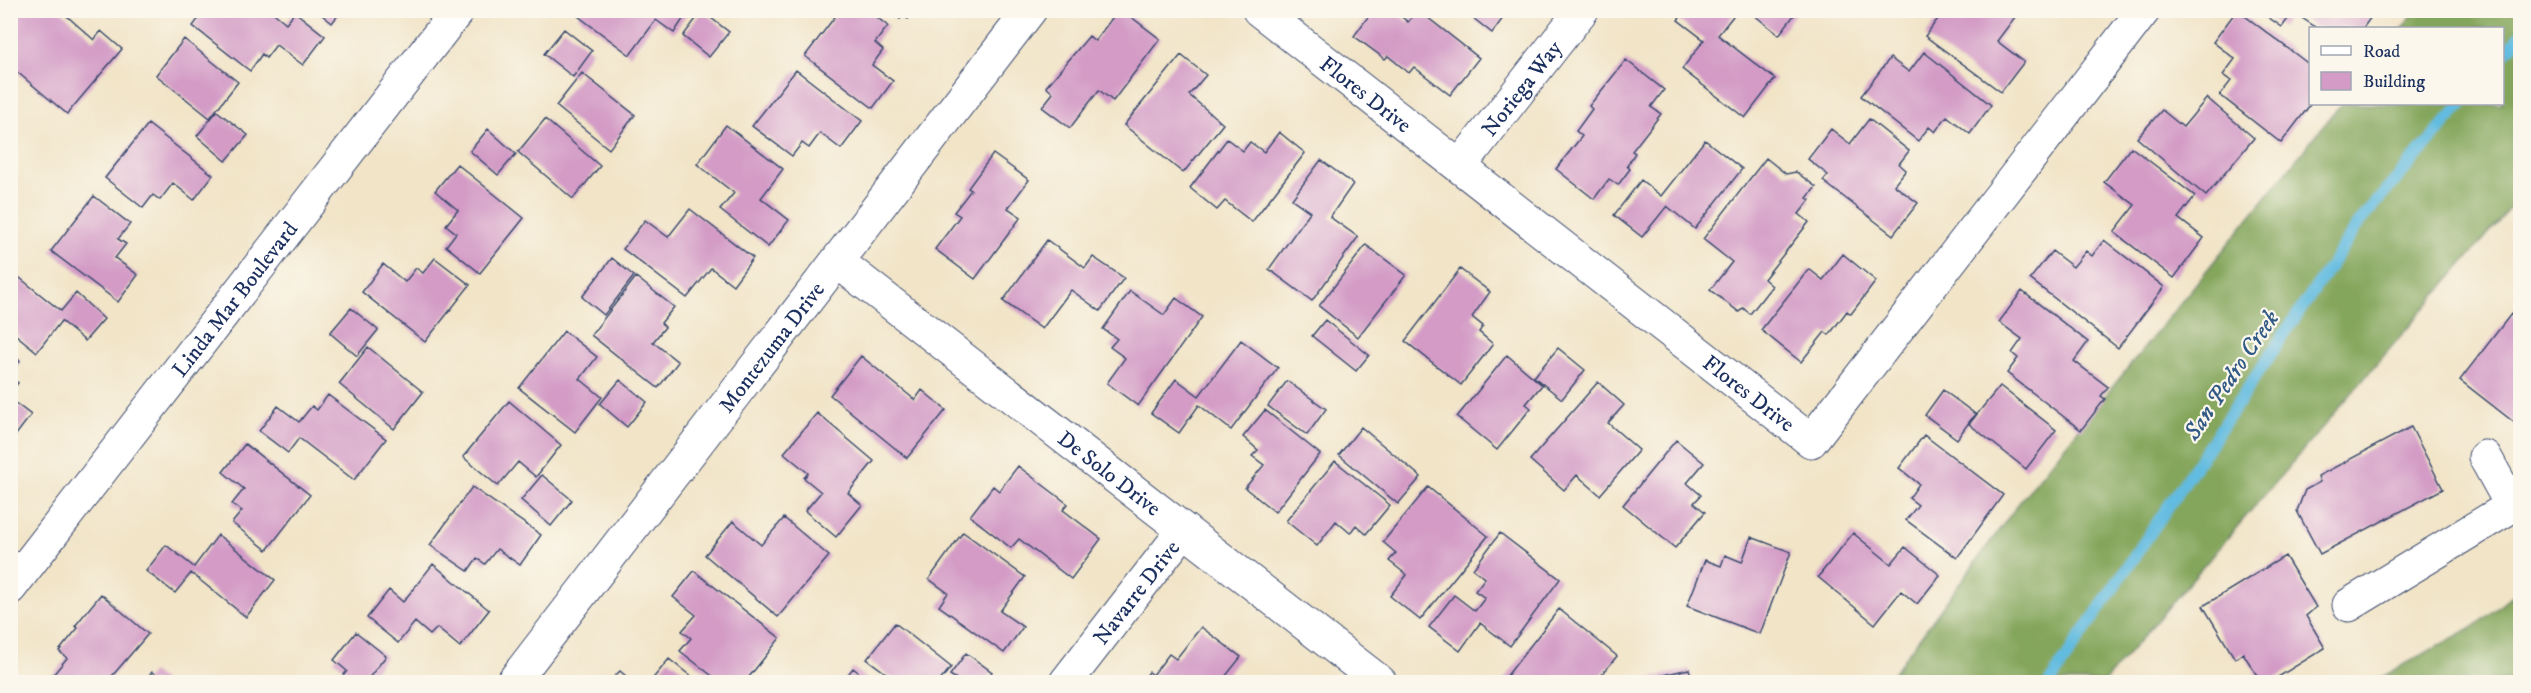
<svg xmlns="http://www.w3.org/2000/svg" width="2531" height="693" viewBox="0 0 2531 693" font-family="'IM FELL DW Pica',serif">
	<rect width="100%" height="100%" fill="#fbf7ec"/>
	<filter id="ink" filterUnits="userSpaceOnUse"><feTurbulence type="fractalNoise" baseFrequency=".0167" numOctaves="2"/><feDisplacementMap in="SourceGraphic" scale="12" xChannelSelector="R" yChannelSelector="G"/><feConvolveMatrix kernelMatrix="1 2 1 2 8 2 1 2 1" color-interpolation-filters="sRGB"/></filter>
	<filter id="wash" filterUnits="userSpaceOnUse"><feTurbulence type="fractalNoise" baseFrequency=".008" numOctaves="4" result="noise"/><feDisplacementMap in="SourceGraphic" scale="24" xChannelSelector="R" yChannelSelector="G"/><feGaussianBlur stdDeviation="1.35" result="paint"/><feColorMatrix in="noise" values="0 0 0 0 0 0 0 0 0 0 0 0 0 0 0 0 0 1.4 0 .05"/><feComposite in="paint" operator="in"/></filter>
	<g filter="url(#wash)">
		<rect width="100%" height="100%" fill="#f1e4c7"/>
		<path fill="#84a65b" stroke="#506a5c" stroke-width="1.5" d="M2416 11H2520V197L2104 682H1887L2022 499 2341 104H2502V28H2402Z
			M2520 589V682H2373L2478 624Z"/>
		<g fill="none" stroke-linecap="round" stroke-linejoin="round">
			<path stroke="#62bbe0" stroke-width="12" d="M2502 57 2520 36
				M2050 682 2361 220 2462 104"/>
		</g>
		<g id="blocks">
			<path fill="#d39bc6" d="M10 10H60L94 40 101 31 122 49 67 114 10 66Z
				M205 10H270L286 23 295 12 325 36 303 65 276 45 266 58 262 54 250 71 193 26Z
				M316 10H342L332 23Z
				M581 10H689L674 33 656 20 630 55 578 16Z
				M840 10H867L888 26 875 43 883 50 872 65 893 81 873 108 805 56Z
				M889 10H914L908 19 902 15 900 19Z
				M1118 10H1122L1160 39 1113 101 1099 90 1070 128 1042 107 1053 93 1046 87 1089 36 1095 41Z
				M1373 10H1393L1408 22 1418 10 1479 58 1450 95 1414 67 1409 73 1388 56 1385 59 1354 36Z
				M1463 10H1509L1492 33Z
				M1686 10H1726L1733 16 1718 35 1775 79 1745 118 1682 69 1704 40 1678 20Z
				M1748 10H1798L1779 35Z
				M1933 10H2014L2018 13 1997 41 2024 62 2001 92 1925 36 1940 16Z
				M2237 10 2310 65V105L2281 143 2220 95 2231 81 2223 75 2235 59 2213 42Z
				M2258 10H2376L2363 28H2317L2293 12 2282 27Z
				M702 11 729 32 709 57 683 36Z
				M564 29 592 51 573 77 544 54Z
				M184 39 238 82 210 118 156 75Z
				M1924 52 1991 105 1970 134 1947 116 1935 132 1929 127 1918 141 1861 96 1890 58 1909 72Z
				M1181 55 1206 75 1189 95 1223 124 1183 173 1124 125Z
				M1626 60 1664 90 1651 107 1661 114 1632 151 1635 153 1627 166 1630 169 1618 185 1609 179 1594 199 1556 169 1582 136 1576 131 1592 109 1589 106Z
				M796 70 862 121 841 149 820 133 809 148 802 143 792 156 752 126Z
				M582 73 635 115 609 149 556 106Z
				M2207 98 2254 138 2206 196 2137 138 2162 110 2183 127Z
				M217 111 248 135 226 161 197 136Z
				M545 119 600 166 573 199 518 152Z
				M1869 119 1909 151 1899 164 1906 170 1894 185 1918 203 1893 235 1823 181 1828 175 1808 159 1831 129 1850 144Z
				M148 124 213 175 194 200 173 183 160 200 153 195 143 208 105 178Z
				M726 125 783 169 761 198 789 220 768 247 720 210 734 193 697 164Z
				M488 129 516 154 498 175 470 151Z
				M1279 132 1305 153 1252 222 1225 201 1217 210 1190 188 1227 139 1243 151 1250 142 1264 152Z
				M1705 140 1742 169 1695 229 1667 206 1642 237 1614 215 1641 180 1661 196Z
				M2131 147 2195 196 2178 218 2204 238 2174 278 2114 232 2135 205 2104 182Z
				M993 154 1029 180 1008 208 1021 217 975 279 935 249 960 216 954 212 971 190 968 188Z
				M1766 158 1786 174 1796 172 1816 187 1807 198 1810 200 1799 214 1809 222 1764 279 1772 286 1750 314 1743 308 1739 312 1710 290 1732 262 1703 239Z
				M1321 160 1353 184 1330 217 1358 237 1312 301 1269 269 1310 212 1292 199Z
				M457 164 524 218 480 273 446 246 456 233 446 225 458 210 435 191Z
				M94 196 130 224 118 239 126 244 115 258 138 275 118 302 51 251Z
				M690 209 753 258 733 285 711 268 687 298 623 249 645 220 668 237Z
				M1047 240 1085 268 1093 257 1124 278 1100 311 1071 290 1042 329 1003 301Z
				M2104 240 2164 287 2118 348 2030 279 2052 251 2073 267 2086 251 2092 256Z
				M1366 245 1406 275 1358 337 1319 306Z
				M1843 254 1876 281 1851 314 1847 311 1829 335 1825 332 1801 362 1761 330 1809 269 1823 280Z
				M435 258 470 285 425 342 362 292 383 264 405 282 416 268 423 273Z
				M612 258 634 276 604 315 582 297Z
				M1460 269 1490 292 1472 317 1483 326 1479 332 1493 344 1461 385 1405 341Z
				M10 270 61 311 76 293 104 319 85 341 61 321 37 352 10 330Z
				M636 277 674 307 661 323 665 327 653 342 678 362 658 388 591 335Z
				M1130 291 1164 315 1176 298 1202 317 1138 406 1107 383 1125 358 1110 347 1117 339 1103 329Z
				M2022 291 2088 342 2074 361 2108 387 2101 396 2105 399 2081 430 2007 373 2018 358 2012 353 2022 339 1999 322Z
				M351 308 378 330 357 356 330 333Z
				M2511 314 2520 322V427L2460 380Z
				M1325 320 1369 355 1356 371 1312 336Z
				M564 331 597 357 580 379 602 397 575 432 519 388Z
				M1241 340 1278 368 1231 430 1199 405 1179 433 1151 413 1176 379 1199 396Z
				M368 347 423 392 394 429 339 384Z
				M1558 348 1585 370 1562 399 1534 377Z
				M10 353 20 361 10 374Z
				M1507 355 1542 385 1526 404 1531 408 1497 450 1457 417Z
				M861 356 915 400 922 390 946 410 907 458 830 395Z
				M10 377 18 383 10 393Z
				M620 380 647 402 627 427 600 404Z
				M1287 381 1326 409 1307 435 1268 406Z
				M1598 382 1624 405 1608 423 1639 450 1600 495 1577 475 1564 490 1530 460Z
				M2000 386 2056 430 2026 469 1969 424Z
				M1943 390 1975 414 1957 439 1925 415Z
				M328 395 386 439 354 480 299 438 288 453 259 431 278 406 299 422 312 406 317 410Z
				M10 399 31 415 12 440 10 439Z
				M509 401 561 445 536 477 518 462 498 486 463 457Z
				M1265 410 1320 454 1275 512 1245 488 1264 465 1252 456 1258 450 1243 437Z
				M817 413 874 461 848 493 862 505 836 537 805 511 821 492 804 478 808 473 784 453Z
				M1361 427 1421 477 1398 504 1339 455Z
				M2411 427 2443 489 2320 554 2297 511 2305 490 2320 482 2318 476Z
				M1924 435 2003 495 1957 558 1906 520 1918 505 1909 498 1919 484 1899 468Z
				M1676 440 1704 463 1687 483 1701 495 1694 503 1705 512 1675 548 1623 505Z
				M245 444 310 495 267 550 232 523 242 511 232 504 244 489 223 472Z
				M1335 461 1390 505 1366 534 1356 525 1350 533 1336 521 1317 546 1286 521Z
				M1018 466 1068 504 1063 510 1101 539 1071 579 1019 539 1011 548 970 516 993 486 999 491Z
				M542 475 572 500 551 526 521 500Z
				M472 487 541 535 520 565 497 549 485 564 477 558 468 571 430 545Z
				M1428 487 1488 536 1420 620 1390 596 1407 575 1389 561 1396 553 1383 542Z
				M784 518 829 556 778 617 705 555 733 521 761 545Z
				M963 532 1025 577 1000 611 1023 627 1004 653 939 606 948 593 929 579Z
				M1500 533 1560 579 1510 646 1480 623 1460 651 1429 627 1454 595 1475 611 1485 598 1475 591 1485 578 1473 569Z
				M1853 533 1891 564 1905 547 1940 575 1917 604 1901 591 1875 624 1818 577Z
				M218 535 275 580 246 617 191 573 175 593 146 571 166 545 194 567Z
				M1751 537 1791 552 1760 634 1687 606 1705 560 1721 566 1725 555 1742 562Z
				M2285 556 2316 607 2306 616 2325 648 2270 682H2261L2243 653 2235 659 2203 606Z
				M433 564 489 610 460 647 437 628 430 635 415 622 398 643 367 618 389 590 403 602Z
				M694 571 780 638 745 682H720L680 651 691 638 682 631 696 615 673 597Z
				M101 594 148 634 107 682H47L67 658 59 651 78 628 75 626Z
				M1559 609 1617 656 1596 682H1550L1548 680 1546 682H1502Z
				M895 623 951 667 939 682H898L867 659Z
				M1201 627 1241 657 1221 682H1141L1149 672 1153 675 1169 654 1176 659Z
				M356 632 386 656 368 679 372 682H338L347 671 334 660Z
				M966 653 992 672 984 682H961L950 675Z
				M669 659 698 682H650Z
				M853 668 871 682H842Z
				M1689 669 1693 682H1633Z
				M620 671 633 682H609Z
				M152 672 165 682H143Z"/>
		</g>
	</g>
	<g filter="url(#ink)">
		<use href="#blocks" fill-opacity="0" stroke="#3b4a6e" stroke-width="1.5"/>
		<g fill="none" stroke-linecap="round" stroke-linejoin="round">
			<g stroke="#3b4a6e" stroke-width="35">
				<g id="street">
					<path id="s1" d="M1259 10 1811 441 2144 10"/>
					<path id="s2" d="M1460 166 1582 10"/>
					<path id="s3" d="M838 262 1380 682"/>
					<path d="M2485 457 2512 506"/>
					<path d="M2349 605 2520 501"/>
					<path id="s4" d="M513 682 1030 10"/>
					<path id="s5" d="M1066 682 1184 530"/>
				</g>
			</g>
			<g stroke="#3b4a6e" stroke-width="35">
				<g id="secondary">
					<path id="s6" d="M10 588 458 10"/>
				</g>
			</g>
			<use href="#street" stroke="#fff" stroke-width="33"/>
			<use href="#secondary" stroke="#fff" stroke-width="33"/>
		</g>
	</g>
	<g text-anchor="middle" stroke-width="4.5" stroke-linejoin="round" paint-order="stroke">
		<g font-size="22" fill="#1b2f5e" stroke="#fbf7ec">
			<text dy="8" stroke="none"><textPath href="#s2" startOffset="99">Noriega Way</textPath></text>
			<text dy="8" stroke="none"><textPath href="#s1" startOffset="136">Flores Drive</textPath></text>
			<text dy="8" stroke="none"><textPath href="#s6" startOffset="366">Linda Mar Boulevard</textPath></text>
			<text dy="8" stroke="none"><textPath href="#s4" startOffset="423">Montezuma Drive</textPath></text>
			<text dy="8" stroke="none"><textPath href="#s1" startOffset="622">Flores Drive</textPath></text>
			<text dy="8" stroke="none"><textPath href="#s3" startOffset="344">De Solo Drive</textPath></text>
			<text dy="8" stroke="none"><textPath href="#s5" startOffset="114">Navarre Drive</textPath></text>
		</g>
		<g font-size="24" font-style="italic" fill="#305985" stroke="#fbf7ec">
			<text transform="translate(2231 375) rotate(-56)" y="8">San Pedro Creek</text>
		</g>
	</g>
	<rect width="2531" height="693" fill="none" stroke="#fbf7ec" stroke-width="36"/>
	<rect x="2309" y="27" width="195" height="78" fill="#fbf7ec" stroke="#a1a7b3" stroke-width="1.5"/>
	<rect x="2321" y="46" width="30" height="9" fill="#ffffff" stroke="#a1a7b3" stroke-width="1.5"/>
	<text x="2363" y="57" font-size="18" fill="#1b2f5e">Road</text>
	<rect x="2321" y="72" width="30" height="18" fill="#d39bc6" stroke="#a1a7b3" stroke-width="1.5"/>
	<text x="2363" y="87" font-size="18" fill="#1b2f5e">Building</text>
</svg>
